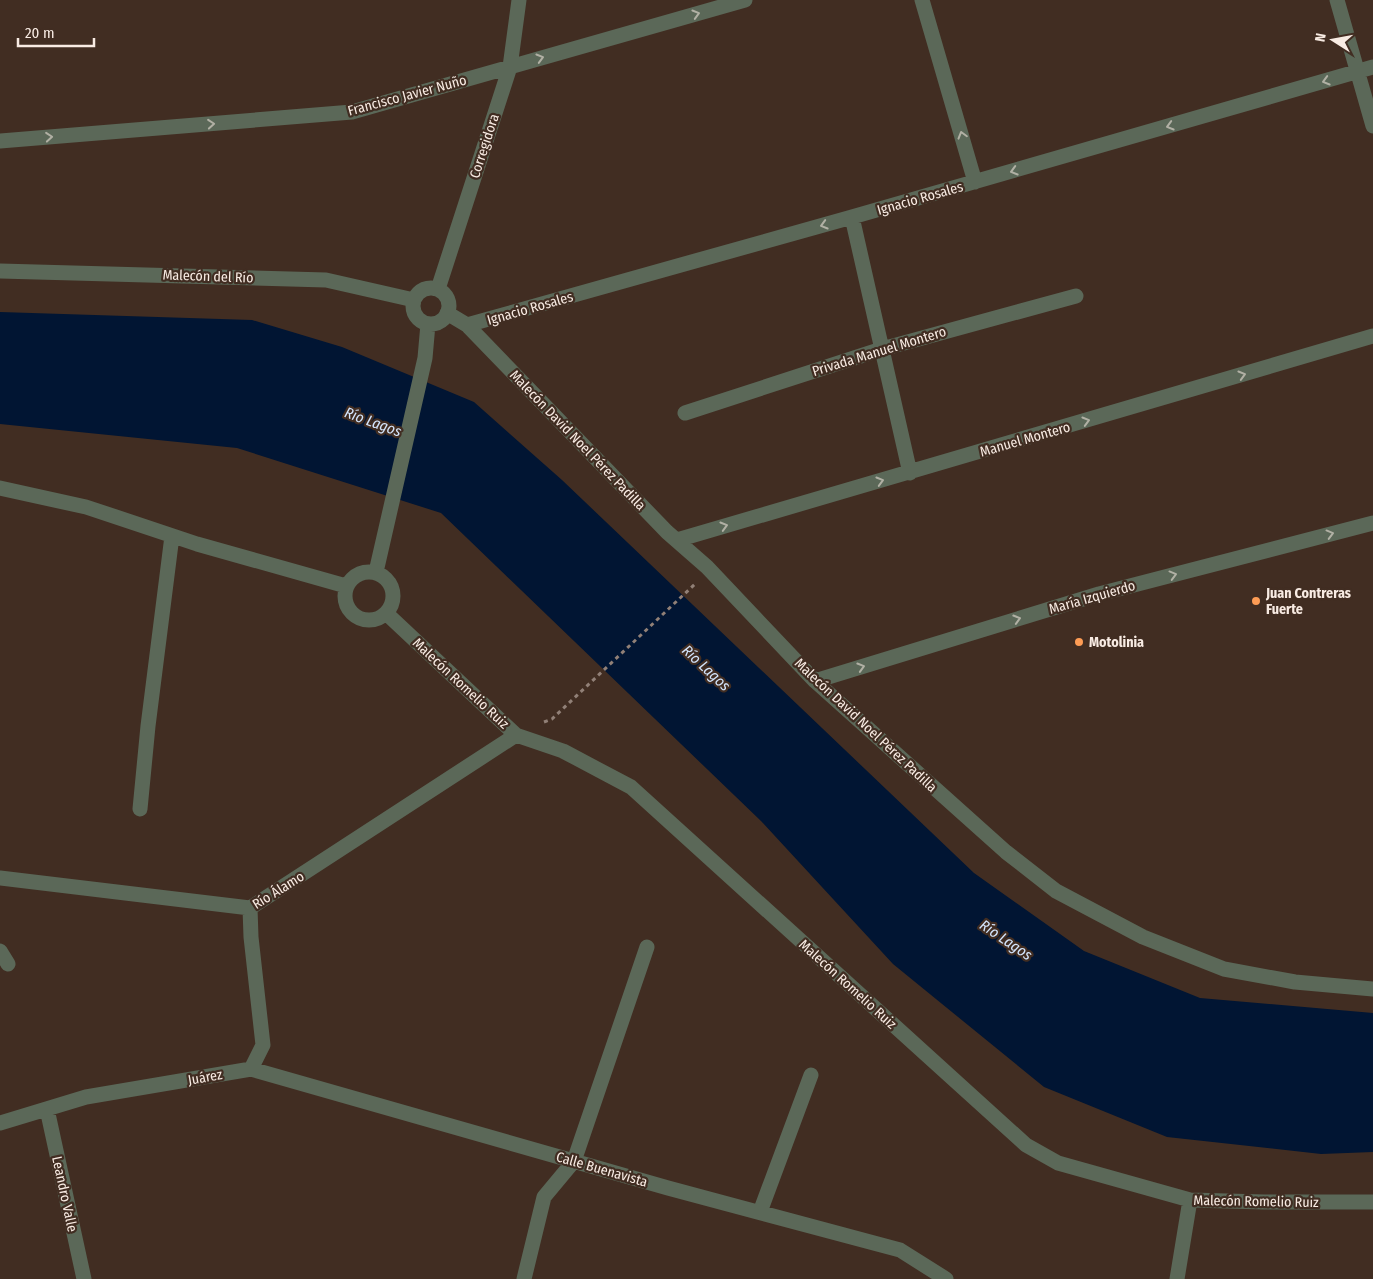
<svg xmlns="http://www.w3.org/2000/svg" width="1373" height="1279" viewBox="0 0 1373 1279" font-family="'Fira Sans Condensed',sans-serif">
	<rect width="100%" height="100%" fill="#412d22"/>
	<path fill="#011533" d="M0 312 252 320 342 347 474 402 562 480 974 873 1084 951 1200 998 1373 1013V1152L1321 1154 1167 1137 1044 1087 893 964 761 821 441 513 237 448 0 424Z"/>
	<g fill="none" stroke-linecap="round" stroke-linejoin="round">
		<path stroke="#918077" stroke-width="3" stroke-dasharray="4 4" stroke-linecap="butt" d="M544 722 552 719 696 583"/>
		<path stroke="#5b6858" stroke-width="15" d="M922 0 975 182
			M1337 0 1373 126
			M0 141 352 112 745 0
			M852 217 910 473
			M0 271 326 280 414 300
			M413 306a18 18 0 1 1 36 0a18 18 0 1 1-36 0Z
			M438 289 510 67 519 0
			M447 313 467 325 667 532 707 567 815 681 1006 852 1056 891 1143 937 1224 969 1295 982 1373 989
			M467 325 852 217 1373 67
			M685 413 882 349 1076 296
			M0 488 86 507 197 544 346 586
			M677 540 1373 336
			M345 596a24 24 0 1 1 48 0a24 24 0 1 1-48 0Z
			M376 572 425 358 428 324
			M386 613 516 735 563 751 631 787 1026 1145 1058 1163 1190 1200 1264 1202H1373
			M815 681 1099 594 1373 523
			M140 809 148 726 172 536
			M0 878 250 908 516 735
			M0 951 8 964
			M251 1069 668 1188 900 1250 946 1279
			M47 1109 84 1279
			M0 1123 86 1097 251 1069 263 1045 251 937 250 908
			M760 1212 811 1075
			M524 1279 544 1197 574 1161 647 947
			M1177 1279 1190 1200"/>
	</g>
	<defs><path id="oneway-chevron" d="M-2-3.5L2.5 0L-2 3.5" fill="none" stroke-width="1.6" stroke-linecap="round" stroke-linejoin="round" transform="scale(1.25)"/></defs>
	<g stroke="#b1b0a4">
		<use href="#oneway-chevron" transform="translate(696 14) rotate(-16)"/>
		<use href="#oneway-chevron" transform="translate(540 58) rotate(-16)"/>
		<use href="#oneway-chevron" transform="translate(1326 81) rotate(164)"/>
		<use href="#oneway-chevron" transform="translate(211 124) rotate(-5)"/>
		<use href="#oneway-chevron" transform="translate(1170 126) rotate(164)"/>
		<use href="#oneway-chevron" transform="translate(962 135) rotate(-106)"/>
		<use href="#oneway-chevron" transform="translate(49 137) rotate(-5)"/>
		<use href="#oneway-chevron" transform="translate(1014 171) rotate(164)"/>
		<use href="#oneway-chevron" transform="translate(824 225) rotate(164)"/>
		<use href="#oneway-chevron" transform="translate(1242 375) rotate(-16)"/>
		<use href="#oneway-chevron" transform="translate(1086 421) rotate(-16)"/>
		<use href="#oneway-chevron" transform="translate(880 481) rotate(-16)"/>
		<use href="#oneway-chevron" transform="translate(724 526) rotate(-16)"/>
		<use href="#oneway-chevron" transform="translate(1330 534) rotate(-15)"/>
		<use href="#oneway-chevron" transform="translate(1173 575) rotate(-15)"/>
		<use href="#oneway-chevron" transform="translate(1017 619) rotate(-17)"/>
		<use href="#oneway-chevron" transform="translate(861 667) rotate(-17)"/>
	</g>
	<g fill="#fd9c55" stroke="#412d22" stroke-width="2">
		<circle cx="1256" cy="601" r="5"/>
		<circle cx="1079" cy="642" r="5"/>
	</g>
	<g text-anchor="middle" stroke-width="4.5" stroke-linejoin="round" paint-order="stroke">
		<g font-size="14" fill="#f8ebe3" stroke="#412d22">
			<text transform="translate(407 95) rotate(-15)" y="5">Francisco Javier Nuño</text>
			<text transform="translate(484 146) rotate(-72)" y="5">Corregidora</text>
			<text transform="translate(920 198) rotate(-16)" y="5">Ignacio Rosales</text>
			<text transform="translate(208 276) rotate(2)" y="5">Malecón del Río</text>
			<text transform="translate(530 308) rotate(-16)" y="5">Ignacio Rosales</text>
			<text transform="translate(879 351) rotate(-17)" y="5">Privada Manuel Montero</text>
			<text transform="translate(1025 439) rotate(-16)" y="5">Manuel Montero</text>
			<text transform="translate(578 440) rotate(46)" y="5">Malecón David Noel Pérez Padilla</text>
			<text transform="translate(1092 597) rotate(-16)" y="5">María Izquierdo</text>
			<text transform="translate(461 683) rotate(43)" y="5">Malecón Romelio Ruiz</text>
			<text transform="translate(866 725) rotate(43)" y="5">Malecón David Noel Pérez Padilla</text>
			<text transform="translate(278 890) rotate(-32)" y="5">Río Álamo</text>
			<text transform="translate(848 984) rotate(42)" y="5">Malecón Romelio Ruiz</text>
			<text transform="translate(205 1077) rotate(-10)" y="5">Juárez</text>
			<text transform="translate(602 1169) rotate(16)" y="5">Calle Buenavista</text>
			<text transform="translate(65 1194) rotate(78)" y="5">Leandro Valle</text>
			<text transform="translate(1256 1201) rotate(1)" y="5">Malecón Romelio Ruiz</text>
		</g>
		<g font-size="14" font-weight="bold" fill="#f8ebe3" stroke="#412d22" text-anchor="start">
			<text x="1266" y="598">Juan Contreras<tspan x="1266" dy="16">Fuerte</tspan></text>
			<text x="1089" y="647">Motolinia</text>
		</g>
		<g font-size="15" font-style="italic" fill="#d4e6fe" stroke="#412d22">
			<text transform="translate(373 422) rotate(20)" y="5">Río Lagos</text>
			<text transform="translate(706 668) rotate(43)" y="5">Río Lagos</text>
			<text transform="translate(1006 940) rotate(34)" y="5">Río Lagos</text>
		</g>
	</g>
	<g transform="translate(1333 40) rotate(281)" stroke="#412d22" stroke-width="4" paint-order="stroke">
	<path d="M0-4L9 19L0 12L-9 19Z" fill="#f8ebe3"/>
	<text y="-8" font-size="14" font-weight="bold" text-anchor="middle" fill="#f8ebe3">N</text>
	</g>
	<path d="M18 38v8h76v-8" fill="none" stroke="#f8ebe3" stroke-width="2.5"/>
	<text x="25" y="38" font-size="15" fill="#f8ebe3" stroke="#412d22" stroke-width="4" paint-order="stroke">20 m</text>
</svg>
